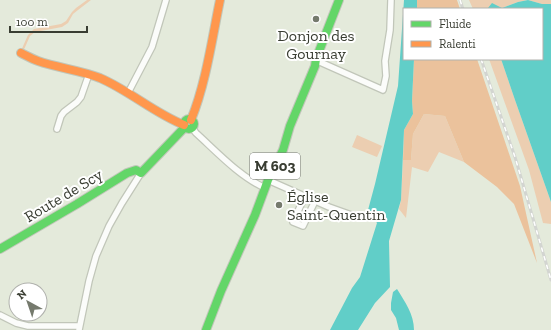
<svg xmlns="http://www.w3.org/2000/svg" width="551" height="330" viewBox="0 0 551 330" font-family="'Zilla Slab',serif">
	<rect width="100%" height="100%" fill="#e4eadb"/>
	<path fill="#ecceb1" d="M87 0H91L78 10 73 14 68 23 62 27 35 32 30 36 22 54 20 53 28 35 34 29 61 24 66 21 72 12 76 8Z
		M469 0H551V4H542L528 0 518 2 502 8 473 9Z
		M489 59H501L515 100 551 202V224L543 223 529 170Z
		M424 114 445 116 464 162 439 152 428 172 412 167 406 218 399 209 401 200 403 160H411L413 134Z
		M357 135 382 146 377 157 352 147Z"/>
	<path fill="#ebc29c" d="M417 0H457L460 9H417Z
		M414 59H477L520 186 537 263 514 204 497 187 464 162 445 116 424 114 413 134 411 160H403L404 130 413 114 412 101Z"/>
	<path fill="#61cec8" d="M404 0H417V9H404V59H414L412 101 413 114 404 130 401 200 389 241 390 287 375 303 358 330H330L352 288 360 277 377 223 368 210 375 184 398 86Z
		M528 0 542 4H551V202L515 100 501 59H542V9H488V8L492 3 502 8 518 2Z
		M397 289C405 302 414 314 414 330H399L396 318 391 310V303L393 292Z"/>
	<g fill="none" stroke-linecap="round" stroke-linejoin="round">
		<g stroke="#c1c6b9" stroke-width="8">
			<path id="street" d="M316 61 320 62 383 90 386 76 385 61 390 30 391 0
				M128 93 152 47 166 0
				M192 128 196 133C217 152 239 176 265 188
				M57 129 61 116 64 112 77 102 81 97 89 74
				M268 180 277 184 329 207 357 217
				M305 196 293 222 303 226 315 201
				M0 315 16 323 28 326H79
				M79 330 89 281 96 256 109 226 122 203 141 173"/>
		</g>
		<g stroke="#c1c6b9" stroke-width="10">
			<path id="fast" d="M184 124a5 5 0 1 1 10 0a5 5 0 1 1-10 0Z
				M0 249 77 204 127 173 136 170 141 173 185 127
				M206 330 221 291 255 215 268 180 283 150 290 126 315 66 316 59 339 0"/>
		</g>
		<g stroke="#c1c6b9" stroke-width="10">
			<path id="slow" d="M21 53C27 56 32 59 38 61 58 68 80 70 100 78 130 91 154 113 184 125
				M191 120C206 83 212 39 220 0"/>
		</g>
		<use href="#street" stroke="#fbfcfa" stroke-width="5.5"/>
		<use href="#fast" stroke="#63d668" stroke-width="8"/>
		<use href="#slow" stroke="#ff974d" stroke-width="8"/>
		<g stroke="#d3d5d1" stroke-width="3">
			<path id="rail" d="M460 0 463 9
				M481 59 515 157 551 280"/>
		</g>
		<use href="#rail" stroke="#fff" stroke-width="1.5" stroke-dasharray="4.5" stroke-linecap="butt"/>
	</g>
	<g fill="#757a6d" stroke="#fff" stroke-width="1.5">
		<circle cx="316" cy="19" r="4"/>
		<circle cx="279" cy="205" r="4"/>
	</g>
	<g text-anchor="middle" stroke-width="4" stroke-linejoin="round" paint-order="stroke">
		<rect fill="#fff" stroke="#747770" stroke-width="1" x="250" y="153" width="50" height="26" rx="3"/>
		<g font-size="15" font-weight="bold" fill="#393d32">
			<text x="275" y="171">M 603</text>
		</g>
		<g font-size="16" fill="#393d32" stroke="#fff">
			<text x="316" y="41">Donjon des<tspan x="316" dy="18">Gournay</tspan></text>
			<text x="287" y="202" text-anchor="start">Église<tspan x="287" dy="18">Saint-Quentin</tspan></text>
		</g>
		<g font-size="16" fill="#393d32" stroke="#fff">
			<text transform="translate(63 195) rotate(-31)" y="6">Route de Scy</text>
		</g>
	</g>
	<rect x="403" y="8" width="140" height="52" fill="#ffffff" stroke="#b0b1ad"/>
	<rect x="411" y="21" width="20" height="6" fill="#63d668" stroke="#b0b1ad"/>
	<text x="439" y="28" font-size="12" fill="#393d32">Fluide</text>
	<rect x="411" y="41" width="20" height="6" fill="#ff974d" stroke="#b0b1ad"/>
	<text x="439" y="48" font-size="12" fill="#393d32">Ralenti</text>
	<g transform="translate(28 302) rotate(320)"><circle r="19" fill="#ffffff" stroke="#b0b1ad"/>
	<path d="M0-3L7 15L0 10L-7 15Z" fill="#757a6d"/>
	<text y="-6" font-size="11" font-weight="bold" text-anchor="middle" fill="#393d32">N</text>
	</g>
	<path d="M10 26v6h77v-6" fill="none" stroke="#393d32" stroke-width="2"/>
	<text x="16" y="26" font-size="12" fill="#393d32" stroke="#ffffff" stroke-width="3" paint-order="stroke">100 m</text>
</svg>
